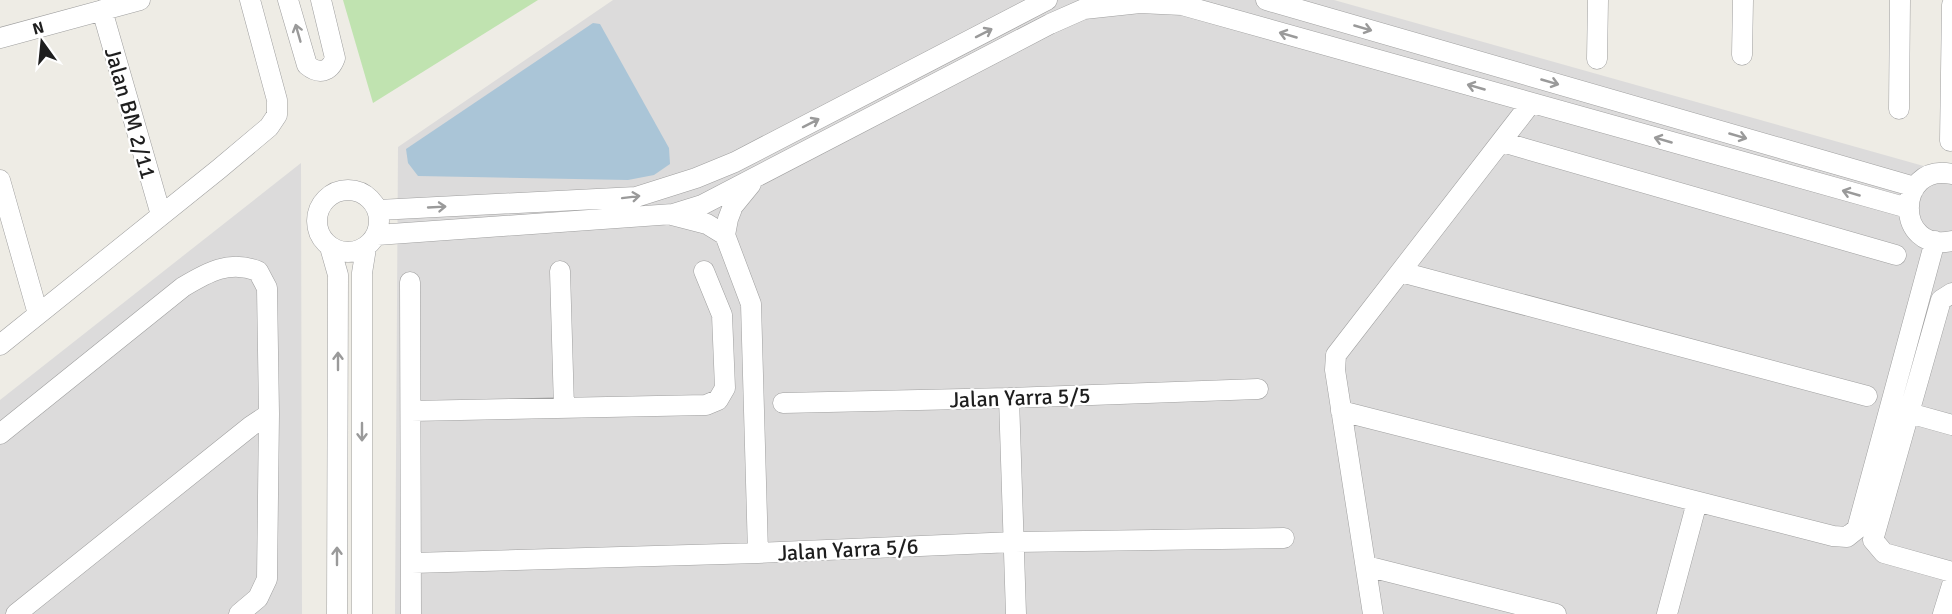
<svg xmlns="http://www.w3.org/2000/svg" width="1952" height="614" viewBox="0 0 1952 614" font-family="Signika,sans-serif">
	<rect width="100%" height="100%" fill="#eeece5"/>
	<path fill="#dcdbdb" d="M613 0H1334L1952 174V614H395L398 147Z
		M301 163 302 614H0V400Z"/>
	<path fill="#c0e3b0" d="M343 0H538L373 103Z"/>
	<path fill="#aac5d7" d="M593 23 600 24 669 148 670 164 654 175 628 180 418 176 408 163 406 149Z"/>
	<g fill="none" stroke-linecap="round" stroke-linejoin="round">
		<g stroke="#9f9f9f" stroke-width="21">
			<path id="minor" d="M288 0 307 65C319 75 330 72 335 58L321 0
				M1266 0 1915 187
				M102 10 161 215
				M0 38 140 0
				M1742 55 1743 0
				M1597 59 1598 0
				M1899 109 1900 0
				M1950 141 1952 5
				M1502 142 1896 255
				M1952 174C1895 162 1894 254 1952 241
				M0 180 38 314
				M751 184 733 206 728 219 725 235 751 304 758 553
				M317 221a31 31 0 1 1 62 0a31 31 0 1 1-62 0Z
				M378 210 636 197 696 178 735 162 1047 0
				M672 215 707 224 725 235
				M377 235 673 214 702 205 1050 24 1084 9 1140 3 1182 5 1908 208
				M330 247 338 275 337 614
				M560 271 564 408
				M1401 272 1867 396
				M410 282 411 614
				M1952 293 1941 300 1873 540 1884 553 1952 572
				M0 345 219 169 269 127 277 115V100L250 0
				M1009 398 1016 614
				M783 403 1009 398 1258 389
				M411 411 706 405 718 400 725 388 722 315 704 271
				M1341 411 1833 536 1847 537 1857 529 1935 241
				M1909 413 1952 425
				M0 434 183 287C208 272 229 260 258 271L267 288 269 414 251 426 16 614
				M412 563 758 553 1014 542 1284 538
				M1366 566 1556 614
				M239 614 258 598 267 579 269 414
				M362 614V273L366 248
				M1373 614 1335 370 1336 355 1531 103
				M1667 614 1697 502
				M1943 614 1952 585"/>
		</g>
		<use href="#minor" stroke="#fff" stroke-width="20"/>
	</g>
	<defs><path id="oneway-shaft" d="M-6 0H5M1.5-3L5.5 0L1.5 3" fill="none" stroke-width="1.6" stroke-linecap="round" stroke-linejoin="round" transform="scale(1.5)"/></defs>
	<g stroke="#9a9a9a">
		<use href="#oneway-shaft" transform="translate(1363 28) rotate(16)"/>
		<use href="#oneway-shaft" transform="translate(298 33) rotate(-106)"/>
		<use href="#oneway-shaft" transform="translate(984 33) rotate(-27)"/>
		<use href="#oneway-shaft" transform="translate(1288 35) rotate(-164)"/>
		<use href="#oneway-shaft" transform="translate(1550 82) rotate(16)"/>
		<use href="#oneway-shaft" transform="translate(1476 87) rotate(-164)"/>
		<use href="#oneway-shaft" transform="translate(811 123) rotate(-27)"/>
		<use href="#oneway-shaft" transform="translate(1738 136) rotate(16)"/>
		<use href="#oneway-shaft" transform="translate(1663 140) rotate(-164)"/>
		<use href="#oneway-shaft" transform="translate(1851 193) rotate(-164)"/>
		<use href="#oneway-shaft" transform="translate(631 197) rotate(-7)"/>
		<use href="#oneway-shaft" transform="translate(437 207) rotate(-3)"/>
		<use href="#oneway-shaft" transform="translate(338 361) rotate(-90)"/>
		<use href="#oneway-shaft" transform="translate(362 432) rotate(90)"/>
		<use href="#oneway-shaft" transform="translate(337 556) rotate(-90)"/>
	</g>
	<g text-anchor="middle" stroke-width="4.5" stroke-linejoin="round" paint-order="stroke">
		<g font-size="22" fill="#1e1e1e" stroke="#fff">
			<text transform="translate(131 113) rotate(74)" y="8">Jalan BM 2/11</text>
			<text transform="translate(1020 397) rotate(-2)" y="8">Jalan Yarra 5/5</text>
			<text transform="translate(848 549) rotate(-3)" y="8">Jalan Yarra 5/6</text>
		</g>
	</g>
	<g transform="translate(42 42) rotate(345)" stroke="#ffffff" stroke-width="4.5" paint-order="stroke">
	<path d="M0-4.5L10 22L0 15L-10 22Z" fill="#1e1e1e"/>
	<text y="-9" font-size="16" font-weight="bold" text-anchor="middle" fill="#1e1e1e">N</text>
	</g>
</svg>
